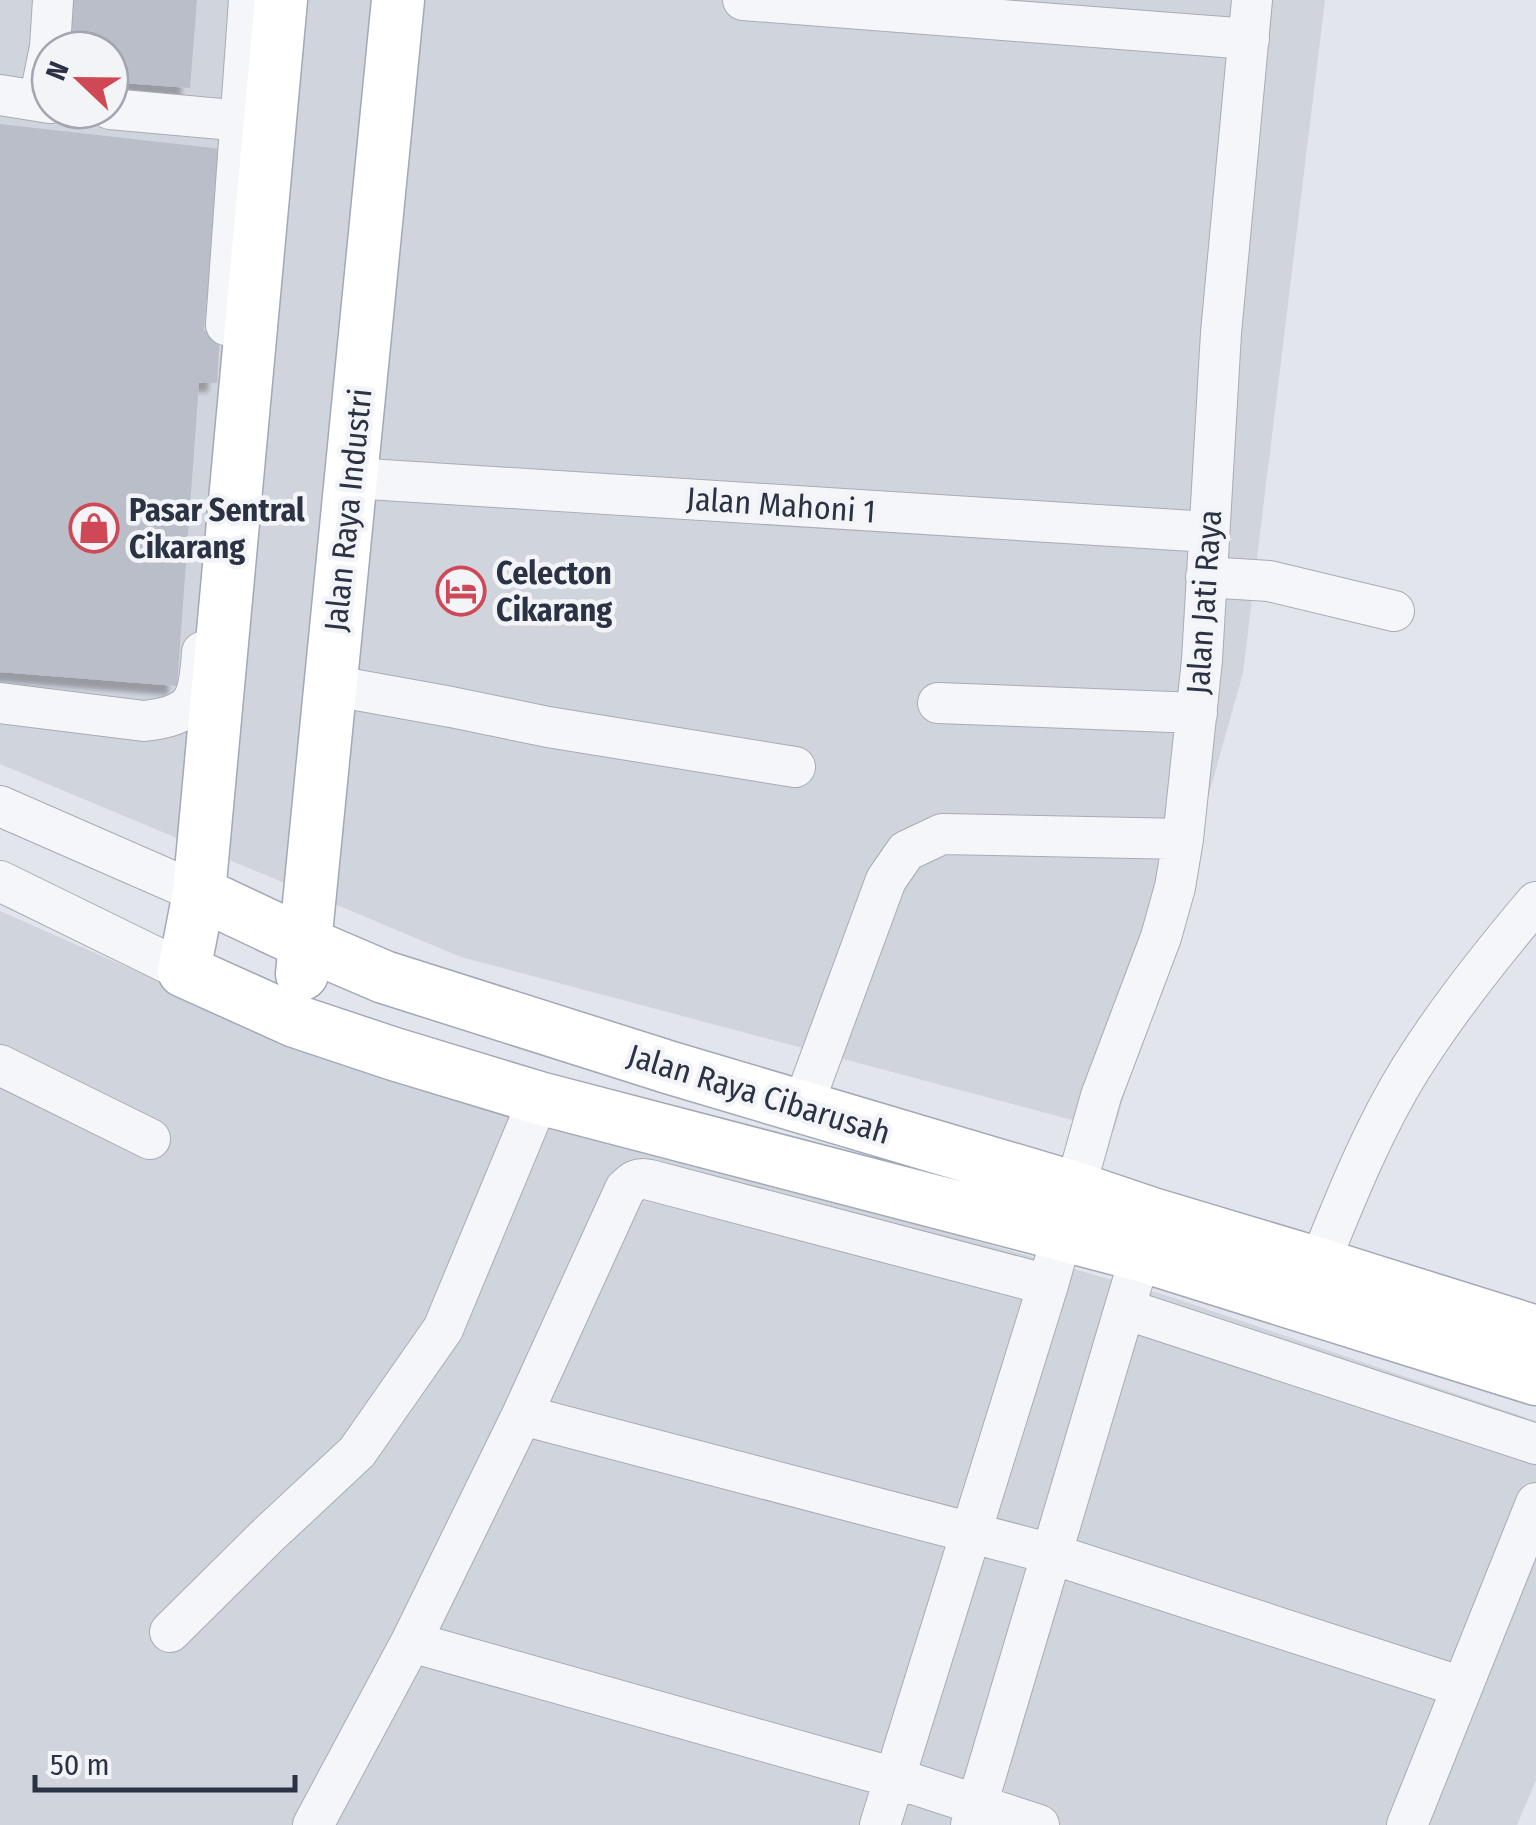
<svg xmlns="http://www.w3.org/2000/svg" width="1536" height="1825" viewBox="0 0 1536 1825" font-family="'Fira Sans Condensed',sans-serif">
	<defs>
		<filter id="shadow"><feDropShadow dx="-9" dy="9" stdDeviation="2.5" flood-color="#0004"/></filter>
	</defs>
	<rect width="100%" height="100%" fill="#e2e5eb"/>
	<path fill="#d0d4dd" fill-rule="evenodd" d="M0 0H1325L1243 673 1114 1131 461 957 0 764ZM50 50H110V110H50Z
		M0 911 322 1053 1168 1296 1536 1421V1780L1517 1825H0Z"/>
	<path fill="#b9bec8" filter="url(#shadow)" d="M68 0H197L190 88 110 82V50H64Z
		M0 124 221 149 204 331H220L217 383H199L177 686 0 672Z"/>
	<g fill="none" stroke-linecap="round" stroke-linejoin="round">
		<g stroke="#a7acb5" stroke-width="42">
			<path id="minor" d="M743 0 1249 39
				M0 95 50 103
				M39 101 50 47 53 0
				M110 109 265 123
				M226 325 249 0
				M352 478 1209 532
				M1206 577 1269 581 1394 611
				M329 685 451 707 548 727 795 767
				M0 703 144 721C195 715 199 701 202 652
				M938 703 1197 713
				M0 806 199 893
				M0 881 184 971
				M0 1065 150 1139
				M802 1108 886 880 906 851 942 834 1183 839
				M1319 1264C1346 1197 1373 1129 1411 1068 1448 1009 1491 955 1536 902
				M1125 1309 1536 1444
				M522 1415 1052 1554 1462 1687
				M170 1632 266 1537 357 1452 443 1329 539 1098
				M411 1642 895 1778 1039 1825
				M313 1825 411 1642 522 1415 625 1189C633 1181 638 1177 650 1180L1048 1285
				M880 1825 1048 1285 1101 1096 1161 937 1175 887 1183 839 1202 660 1221 333 1252 0
				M971 1825 1148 1230
				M1407 1825 1536 1503"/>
		</g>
		<g stroke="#a1a9b6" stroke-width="55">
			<path id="major" d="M281 0 199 893 184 971 295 1021 394 1054 539 1098 1140 1255 1536 1379
				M199 893 307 944 384 977 671 1068 1075 1188 1152 1214 1319 1264 1536 1332
				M302 974 398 0"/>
		</g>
		<use href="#minor" stroke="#f5f6f9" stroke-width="40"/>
		<use href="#major" stroke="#fff" stroke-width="52"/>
	</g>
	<defs>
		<g id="shop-ring" transform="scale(2.5)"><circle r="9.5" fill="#f2f4f8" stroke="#cf4856" stroke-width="1.5"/><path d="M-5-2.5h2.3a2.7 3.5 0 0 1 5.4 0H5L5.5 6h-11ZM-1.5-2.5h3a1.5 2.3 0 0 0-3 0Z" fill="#cf4856"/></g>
		<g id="hotel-ring" transform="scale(2.5)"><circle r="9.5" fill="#f2f4f8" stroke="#cf4856" stroke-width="1.5"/><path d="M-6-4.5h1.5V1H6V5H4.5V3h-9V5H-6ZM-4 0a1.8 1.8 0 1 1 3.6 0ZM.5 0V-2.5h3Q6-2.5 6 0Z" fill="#cf4856"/></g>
	</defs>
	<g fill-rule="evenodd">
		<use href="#shop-ring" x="94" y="528"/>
		<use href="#hotel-ring" x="461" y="591"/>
	</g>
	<g text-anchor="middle" stroke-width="9" stroke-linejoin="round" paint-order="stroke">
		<g font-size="32" fill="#2a3243" stroke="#f2f4f8">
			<text transform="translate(781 505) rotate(4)" y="11">Jalan Mahoni 1</text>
			<text transform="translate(348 510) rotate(-84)" y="11">Jalan Raya Industri</text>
			<text transform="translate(1204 602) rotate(-86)" y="11">Jalan Jati Raya</text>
			<text transform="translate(759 1094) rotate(17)" y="11">Jalan Raya Cibarusah</text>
		</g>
		<g font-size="32" font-weight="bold" fill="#2a3243" stroke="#f2f4f8" text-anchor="start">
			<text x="129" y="521">Pasar Sentral<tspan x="129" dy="37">Cikarang</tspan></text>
			<text x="496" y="584">Celecton<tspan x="496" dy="37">Cikarang</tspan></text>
		</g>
	</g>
	<g transform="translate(80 80) rotate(292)"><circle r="48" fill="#f2f4f8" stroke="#a2a6b0" stroke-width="2.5"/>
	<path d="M0-8L18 38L0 25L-18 38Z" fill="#cf4856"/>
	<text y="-15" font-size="28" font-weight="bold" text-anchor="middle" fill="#2a3243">N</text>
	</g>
	<path d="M35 1775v15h260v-15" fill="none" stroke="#2a3243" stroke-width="5"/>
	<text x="50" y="1775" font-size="30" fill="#2a3243" stroke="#f2f4f8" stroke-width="8" paint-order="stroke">50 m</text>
</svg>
